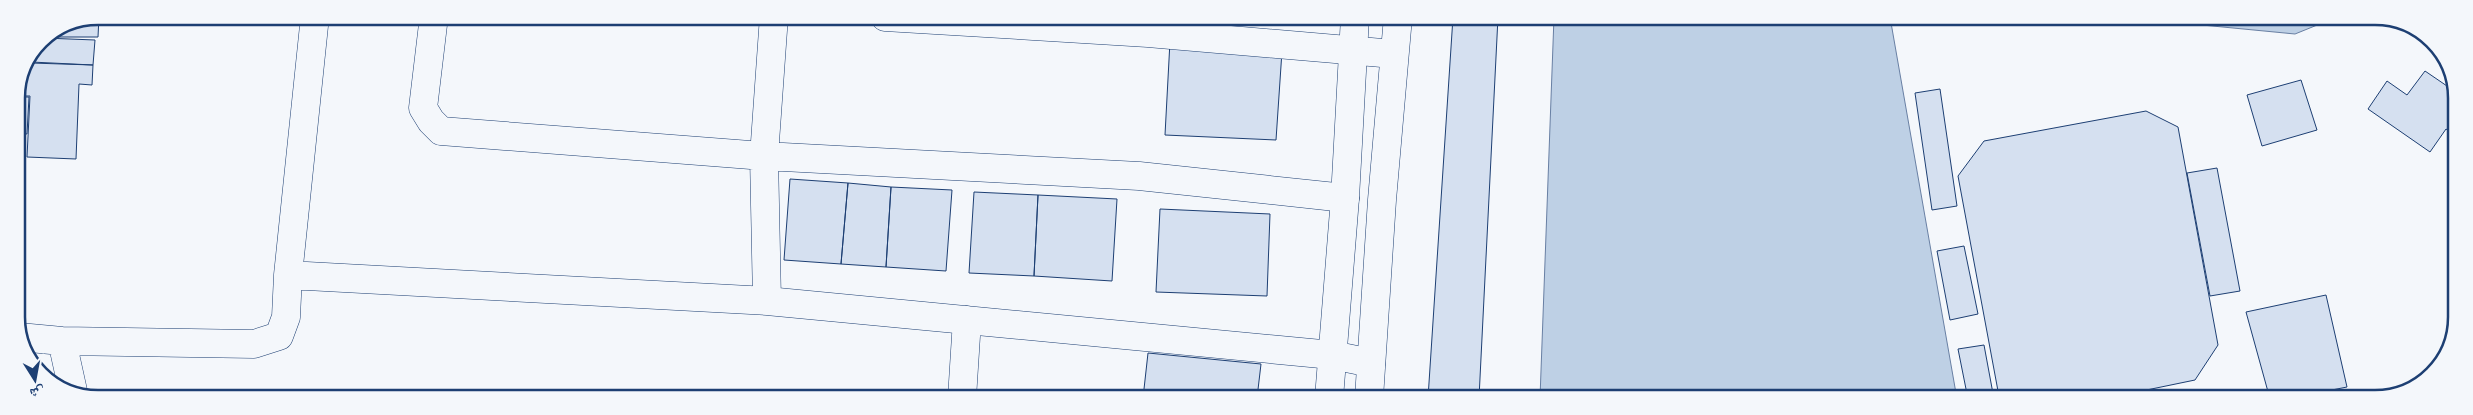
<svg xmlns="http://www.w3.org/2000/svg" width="2473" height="415" viewBox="0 0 2473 415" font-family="'Public Sans','Noto Naskh Arabic',sans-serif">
	<rect width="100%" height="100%" fill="#f4f7fb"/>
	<path fill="#bed0e5" stroke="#687fa3" d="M1554 17H1890L1957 399 1540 398Z
		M2175 17H2337L2295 34 2202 25Z"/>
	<path fill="#d5e0f0" stroke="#1d3f73" d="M99 16 98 37H49L98 16Z
		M1453 17H1498L1479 398H1428Z
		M44 38 95 40 93 65 31 62 40 40Z
		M1170 41 1282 51 1276 140 1165 135Z
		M31 63 93 65 92 85 79 84 76 159 27 157 30 96H17Z
		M2425 71 2447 86 2453 78 2455 82V135L2446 129 2430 152 2368 109 2387 81 2407 95Z
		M2301 80 2317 130 2262 146 2247 95Z
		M1940 89 1957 206 1932 210 1915 93Z
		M16 97H29L27 134 17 133Z
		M2146 111 2178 127 2218 345 2195 380 2103 399H2011L1998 391 1958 176 1984 141Z
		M2217 168 2240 291 2210 296 2187 173Z
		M790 179 848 183 841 264 784 260Z
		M848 183 891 187 886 267 841 264Z
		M891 187 952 190 946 271 886 267Z
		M974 192 1038 195 1034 276 969 273Z
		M1038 195 1117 199 1112 281 1034 276Z
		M1160 209 1270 214 1267 296 1156 292Z
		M1964 246 1978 314 1950 320 1937 251Z
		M2326 295 2347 387 2286 399H2270L2246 312Z
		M1984 345 1994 399H1968L1958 349Z
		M1148 353 1261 364 1257 398H1143Z"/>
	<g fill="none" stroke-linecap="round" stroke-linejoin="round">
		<g stroke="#1d3f73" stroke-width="29">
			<path id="street" d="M434 16 423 108 431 121 441 131 764 156 1139 176 1345 198
				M885 17 1148 33 1394 54
				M288 275 767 301 1332 355 1371 363
				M767 301 764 156 774 16
				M19 337 62 341 254 344 279 336 286 317 288 275 315 16
				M62 341 73 391
				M962 398 967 320"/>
		</g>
		<g stroke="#1d3f73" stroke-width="29">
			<path id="secondary" d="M1329 398 1345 198 1355 17
				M1369 398 1382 200 1398 17"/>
		</g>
		<use href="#street" stroke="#f4f7fb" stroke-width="28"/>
		<use href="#secondary" stroke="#f4f7fb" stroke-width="28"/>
	</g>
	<path d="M0 0H2473V415H0ZM98 25H2375A73 73 0 0 1 2448 98V317A73 73 0 0 1 2375 390H98A73 73 0 0 1 25 317V98A73 73 0 0 1 98 25Z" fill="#f4f7fb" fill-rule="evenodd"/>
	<path fill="none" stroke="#1d3f73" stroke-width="2.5" d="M98 25H2375A73 73 0 0 1 2448 98V317A73 73 0 0 1 2375 390H98A73 73 0 0 1 25 317V98A73 73 0 0 1 98 25Z"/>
	<g transform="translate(35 380) rotate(169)" stroke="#f4f7fb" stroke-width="4" paint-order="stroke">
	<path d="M0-4L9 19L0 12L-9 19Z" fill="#1d3f73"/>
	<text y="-8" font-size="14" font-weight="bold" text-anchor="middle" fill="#1d3f73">ش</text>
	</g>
</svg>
